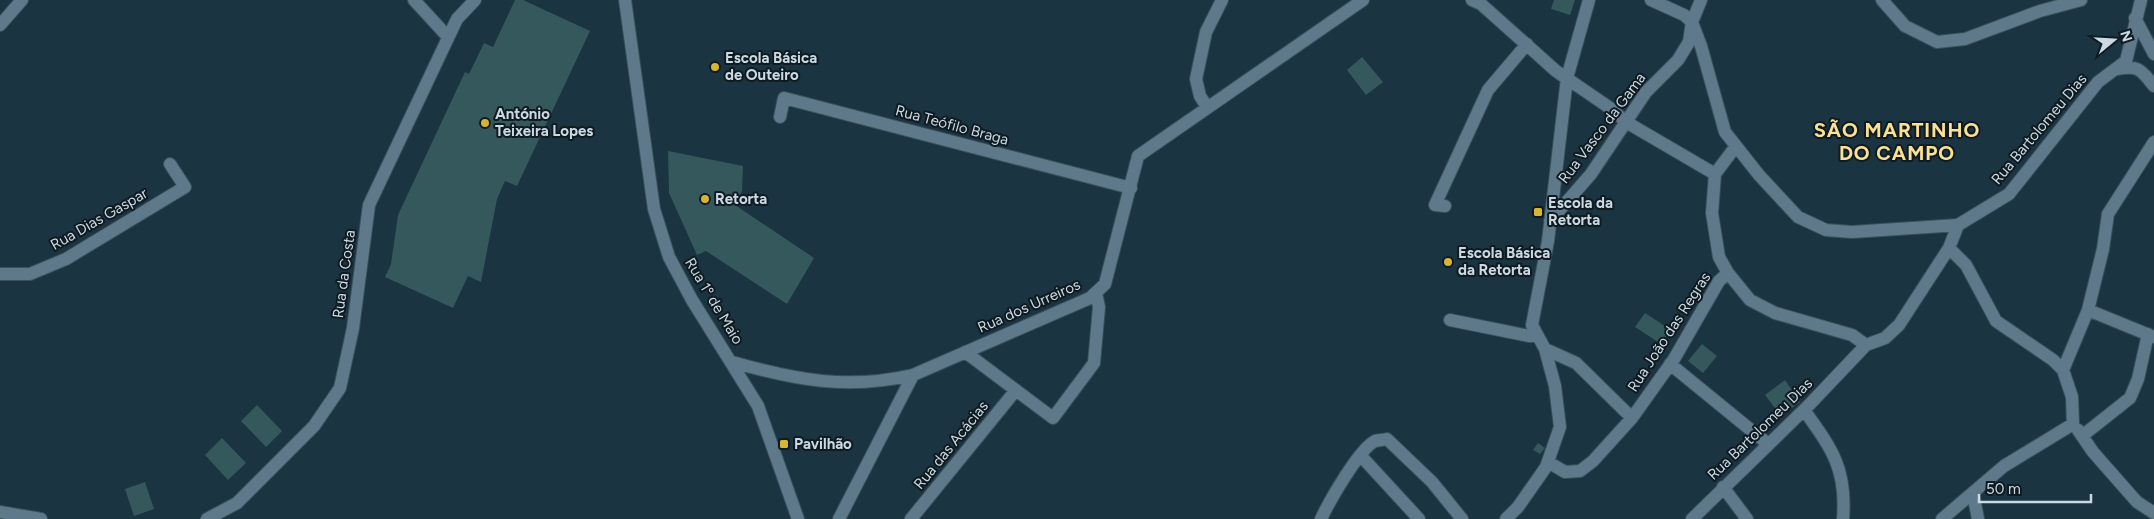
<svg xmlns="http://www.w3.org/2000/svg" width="2154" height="519" viewBox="0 0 2154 519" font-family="Figtree,sans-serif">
	<rect width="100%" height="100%" fill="#1a3442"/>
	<path fill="#35585c" d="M515 0H523L590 31 517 186 505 181 497 199 481 282 468 276 453 308 385 277 391 264 398 215 465 72 469 74 484 43 493 47Z
		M1554 0H1575L1570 15 1551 9Z
		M1362 57 1383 82 1366 95 1347 70Z
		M668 151 743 166 742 191 735 205 814 258 787 304 706 251 697 255 669 193Z
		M1645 313 1671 330 1661 344 1635 327Z
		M1702 344 1717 356 1703 373 1688 361Z
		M1785 380 1800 402 1781 416 1765 395Z
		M257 405 282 431 266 447 241 421Z
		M222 438 246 463 228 480 205 455Z
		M1538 443 1545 448 1540 454 1533 450Z
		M145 482 154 509 134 516 125 489Z"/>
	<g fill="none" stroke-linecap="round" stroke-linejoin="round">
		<g stroke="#3a515d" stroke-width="14">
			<path id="minor" d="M414 0 448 37
				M625 0 654 209 669 257 692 300 758 406 798 519
				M1472 0 1481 4 1556 71 1610 108 1626 122 1715 174
				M1651 0 1684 15 1692 22 1701 46 1725 132 1759 175 1798 217 1826 230 1852 232 1958 225
				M1882 0 1905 26 1937 42 1965 39 2040 11 2081 0
				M2135 18 2154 54
				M0 25 22 0
				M2117 69C2139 65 2141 70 2154 86
				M1207 107 1200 96 1196 79 1206 32 1222 0
				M780 117 784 98 1131 188
				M1736 146 1715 174 1712 213 1719 257 1728 273 1750 300 1775 313 1852 335 1866 345
				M1445 206 1435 205 1488 90 1527 44
				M1550 221 1591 174 1646 92 1678 60 1689 42 1692 22 1701 0
				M0 274H30L66 259 185 187 170 164
				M2088 310 2154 337
				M1450 320 1529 336H1538
				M1545 349 1576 363 1632 418
				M965 352 1053 418 1094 363 1099 307 1096 293
				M732 362C796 380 847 390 913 375L1090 298 1105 284 1138 156 1363 0
				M1670 364 1768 444
				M2063 370 2088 310 2103 249 2108 214 2154 142
				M1804 410C1832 449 1847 469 1843 519
				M2078 430 2093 452 2137 502 2154 513
				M2082 436 2130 398 2138 379 2148 334
				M1361 456 1419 519
				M1548 462 1565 472 1580 471 1593 461 1632 418 1674 359 1719 281 1728 273
				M1723 487 1747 519
				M1973 493 1978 519
				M0 512 41 519
				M207 519 237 503 314 426 340 388 353 328 369 205 457 19 475 0
				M839 519 913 375
				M911 519 1016 390
				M1321 519C1329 502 1359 449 1375 441 1378 440 1383 440 1387 439L1432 482 1462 519
				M1506 519 1518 507 1546 467 1560 427 1555 386 1545 349 1532 325 1548 241 1567 78 1589 0
				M1692 519 1809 405 1866 345 1885 338 1899 325 1949 248 1958 225 2009 194 2098 82 2126 61 2141 0
				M1942 519 2004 466 2073 424 2072 397 2063 370 2053 360 1996 321 1966 265 1949 248"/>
		</g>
		<use href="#minor" stroke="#5e7a8a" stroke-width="12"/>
	</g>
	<g fill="#d8b434" stroke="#0f1a21" stroke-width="2">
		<circle cx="715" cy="67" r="5"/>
		<circle cx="485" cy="123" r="5"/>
		<circle cx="705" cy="199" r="5"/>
		<rect x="1533" y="207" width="10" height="10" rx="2.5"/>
		<circle cx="1448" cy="262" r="5"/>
		<rect x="779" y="439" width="10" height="10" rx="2.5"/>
	</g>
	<g text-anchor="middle" stroke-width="4" stroke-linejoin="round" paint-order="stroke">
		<g font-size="15" font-weight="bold" fill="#cad9e2" stroke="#0f1a21" text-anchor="start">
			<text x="725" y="63">Escola Básica<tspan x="725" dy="17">de Outeiro</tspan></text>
			<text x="495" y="119">António<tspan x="495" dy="17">Teixeira Lopes</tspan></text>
			<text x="715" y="204">Retorta</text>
			<text x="1548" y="208">Escola da<tspan x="1548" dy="17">Retorta</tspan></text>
			<text x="1458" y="258">Escola Básica<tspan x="1458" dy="17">da Retorta</tspan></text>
			<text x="794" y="449">Pavilhão</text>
		</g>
		<g font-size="15" fill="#cad9e2" stroke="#0f1a21">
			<text transform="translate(952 125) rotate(15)" y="5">Rua Teófilo Braga</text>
			<text transform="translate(1602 128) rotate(-53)" y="5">Rua Vasco da Gama</text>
			<text transform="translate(2039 129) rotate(-50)" y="5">Rua Bartolomeu Dias</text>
			<text transform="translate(99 219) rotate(-30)" y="5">Rua Dias Gaspar</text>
			<text transform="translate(344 274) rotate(-82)" y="5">Rua da Costa</text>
			<text transform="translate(714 301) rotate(59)" y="5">Rua 1º de Maio</text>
			<text transform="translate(1029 306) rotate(-24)" y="5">Rua dos Urreiros</text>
			<text transform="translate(1669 332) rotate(-57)" y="5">Rua João das Regras</text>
			<text transform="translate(1760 429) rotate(-44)" y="5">Rua Bartolomeu Dias</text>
			<text transform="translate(951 445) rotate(-51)" y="5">Rua das Acácias</text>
		</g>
		<g font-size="20" font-weight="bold" letter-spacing="1" fill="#fae194" stroke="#0f1a21">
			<text x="1897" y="137">SÃO MARTINHO<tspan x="1897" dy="23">DO CAMPO</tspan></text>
		</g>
	</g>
	<g transform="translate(2114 40) rotate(72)" stroke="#0f1a21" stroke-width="4" paint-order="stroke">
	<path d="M0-4L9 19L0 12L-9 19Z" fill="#cad9e2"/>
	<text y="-8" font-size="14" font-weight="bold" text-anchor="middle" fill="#cad9e2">N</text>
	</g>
	<path d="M1979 494v8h112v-8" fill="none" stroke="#cad9e2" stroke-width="2.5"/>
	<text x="1986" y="494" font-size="15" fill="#cad9e2" stroke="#0f1a21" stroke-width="4" paint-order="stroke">50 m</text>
</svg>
